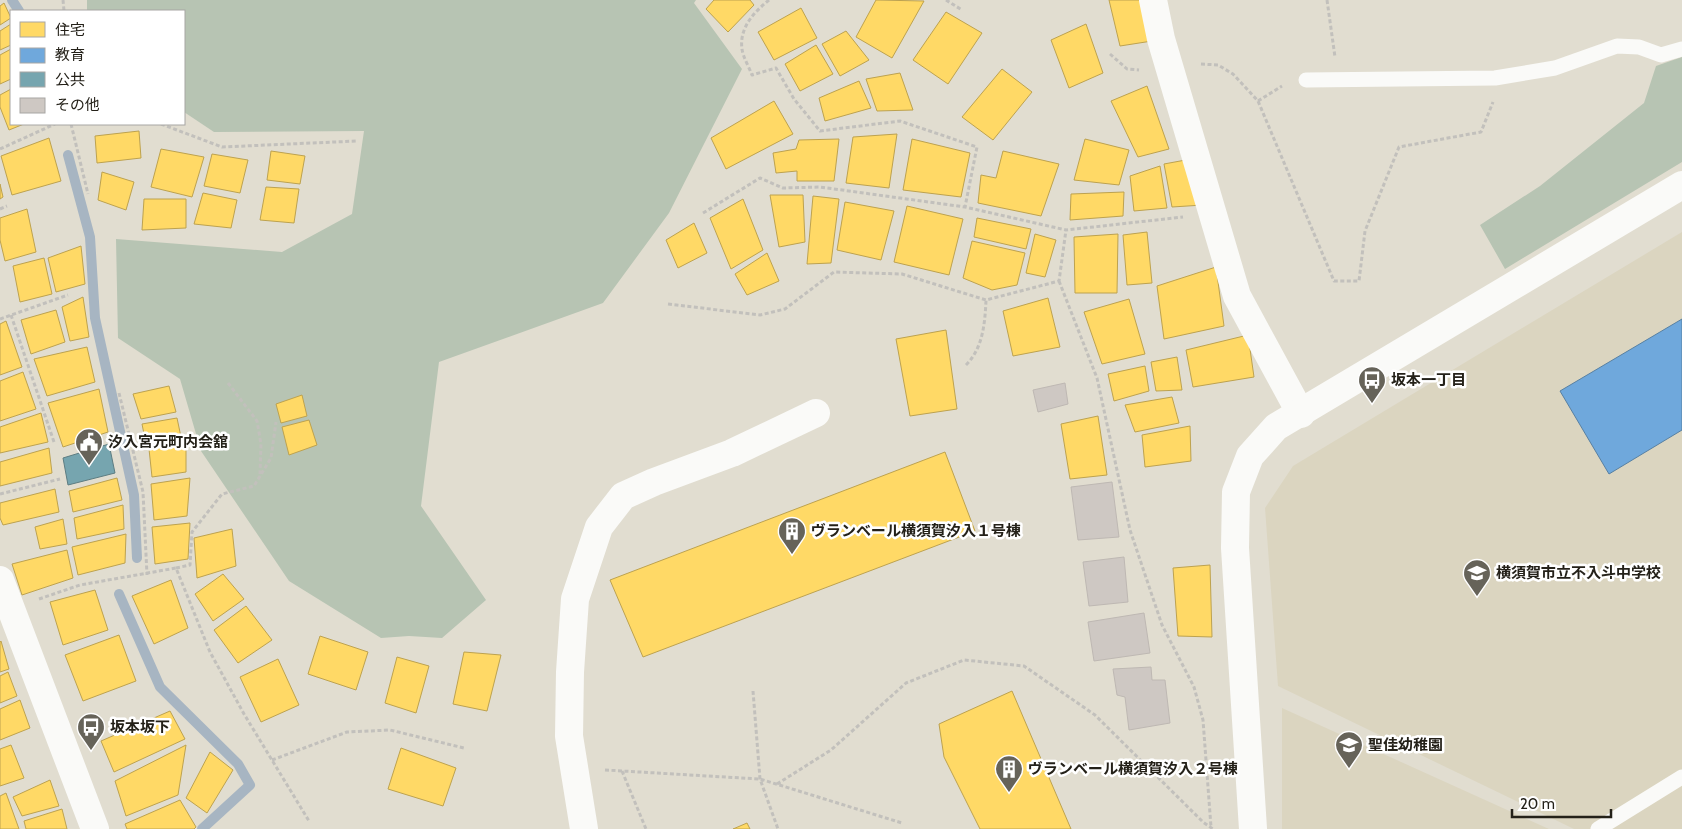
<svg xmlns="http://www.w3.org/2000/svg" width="1682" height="829" viewBox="0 0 1682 829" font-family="Cabin,'Noto Sans JP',sans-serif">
	<rect width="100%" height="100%" fill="#e1ddd0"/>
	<path fill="#dbd5c0" d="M1682 232V829H1574L1278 686 1265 508 1293 466Z
		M1282 708 1549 829H1282Z"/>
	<path fill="#b7c4b3" d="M87 0H696L694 3 742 69 669 213 603 303 439 362 421 506 486 600 442 638 409 636 381 638 289 581 201 451 180 379 118 338 116 239 282 252 352 214 364 131 214 132 184 112V11H87Z
		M1682 57V162L1505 269 1480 225 1540 186 1644 103 1656 66Z"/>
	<path fill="#ffd966" stroke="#bda24f" d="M714 0H750L754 5 728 32 706 9Z
		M876 0 924 1 892 58 856 37Z
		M1109 0H1141L1152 41 1120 46Z
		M4 3 11 18 0 25V6Z
		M801 8 817 38 774 60 758 32Z
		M946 12 982 33 948 84 913 60Z
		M11 24V45L0 50V31Z
		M1086 24 1103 73 1069 88 1051 40Z
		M846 31 869 60 840 76 822 44Z
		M816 45 833 74 800 91 785 64Z
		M11 49V79L0 84V55Z
		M1002 69 1032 92 993 140 962 117Z
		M900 73 913 110 877 111 866 79Z
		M859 81 871 108 825 121 819 98Z
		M1147 86 1169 149 1138 157 1111 101Z
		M11 89V124H24L9 130 0 107V95Z
		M774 101 793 134 726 169 711 138Z
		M139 131 141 158 97 163 95 136Z
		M897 134 889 188 846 183 853 137Z
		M49 138 61 181 12 195 1 156Z
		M839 139 834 181H797V171L776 173 773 153 796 149 799 140Z
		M912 139 970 153 961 197 903 190Z
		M1085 139 1129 150 1119 185 1074 180Z
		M161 149 204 157 192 197 151 187Z
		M271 151 305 156 300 184 267 180Z
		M1003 151 1059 164 1041 216 978 203 981 175 996 178Z
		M212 154 248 160 240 193 204 186Z
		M1191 159 1203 205 1172 207 1164 164Z
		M1160 166 1167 208 1134 211 1130 176Z
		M102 172 134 182 126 210 98 200Z
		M0 184 3 197 0 199Z
		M266 187 299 189 294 223 260 220Z
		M1124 192 1123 216 1070 220 1071 194Z
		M203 193 237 200 231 228 194 224Z
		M770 195H803L805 242 779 247Z
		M813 196 839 199 831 263 807 264Z
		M144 199H186V228L142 230Z
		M743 199 763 250 731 269 710 218Z
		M845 202 894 211 881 260 837 250Z
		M907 206 963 219 949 275 894 262Z
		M27 209 36 252 5 261 0 240V218Z
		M977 218 1031 229 1026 249 974 237Z
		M694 223 707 253 678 268 666 240Z
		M1147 232 1152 283 1127 285 1123 235Z
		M1035 234 1056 240 1045 277 1026 273Z
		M1118 234 1117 293H1075L1074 237Z
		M972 241 1025 253 1017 285 992 290 963 278Z
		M81 246 85 284 56 292 48 258Z
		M767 253 779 281 747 295 735 274Z
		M44 258 52 294 20 302 13 266Z
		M1216 267 1224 326 1164 339 1157 286Z
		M83 297 89 337 70 341 62 307Z
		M1048 298 1060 347 1013 356 1003 311Z
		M1129 299 1145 354 1102 364 1084 312Z
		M56 310 65 342 31 354 21 320Z
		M6 321 22 367 0 375V324Z
		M946 330 957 409 910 416 896 339Z
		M1248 335 1254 377 1193 387 1186 350Z
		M87 347 95 382 47 396 34 359Z
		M1177 357 1182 390 1156 391 1151 362Z
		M1145 366 1149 391 1114 401 1108 374Z
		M23 372 36 409 0 421V381Z
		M169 386 176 412 141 419 133 394Z
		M99 389 108 432 63 447 48 403Z
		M302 395 307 416 281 423 276 404Z
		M1172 397 1179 423 1135 432 1125 405Z
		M41 413 48 442 0 453V427Z
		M1098 416 1107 475 1070 479 1061 424Z
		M177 418 181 437 146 444 142 424Z
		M309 420 317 445 289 455 282 427Z
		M1190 426 1191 461 1145 467 1142 435Z
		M186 442V472L152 477 149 449Z
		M49 448 52 473 0 486V462Z
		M945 452 975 531 643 657 610 580Z
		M117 478 122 500 73 512 69 491Z
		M190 478 187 516 154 520 151 484Z
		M55 489 59 512 3 525 0 518V503Z
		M123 505 124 529 77 539 74 518Z
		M63 519 67 544 40 549 35 527Z
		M190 523 188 559 155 564 152 527Z
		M232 529 236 566 197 578 194 538Z
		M126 534 125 563 78 575 72 547Z
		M67 550 73 578 22 595 12 564Z
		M1210 565 1212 637 1178 636 1173 568Z
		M223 574 244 599 213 621 195 594Z
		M171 580 188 628 154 644 132 596Z
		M95 590 108 630 63 645 50 602Z
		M246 606 272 640 238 663 214 630Z
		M119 635 136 681 83 701 65 655Z
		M320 636 368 652 356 690 308 674Z
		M1 641 9 669 0 672V642Z
		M464 652 501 655 487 711 453 704Z
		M397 657 429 666 416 713 385 703Z
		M278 659 299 705 261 722 240 677Z
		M8 672 17 696 0 703V676Z
		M1012 691 1071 829H980L944 757 939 724Z
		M20 700 30 728 0 740V709Z
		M170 711 185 739 114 772 101 741Z
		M11 745 24 778 0 786V749Z
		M186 745 178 795 126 816 115 781Z
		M401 748 456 768 443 806 388 789Z
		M210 752 233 770 207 813 186 798Z
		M50 780 59 806 22 816 13 797Z
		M6 793 19 829H0V796Z
		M180 800 196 827 194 829H127L125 824Z
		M62 809 67 829H26L24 821Z
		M747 823 750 829H733Z"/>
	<path fill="#6fa8dc" stroke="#5880a2" d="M1682 319V430L1609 474 1560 391Z"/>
	<path fill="#76a5af" stroke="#5d7d82" d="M109 444 115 473 68 485 63 458Z"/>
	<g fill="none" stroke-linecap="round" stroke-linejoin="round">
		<path stroke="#a7b5c2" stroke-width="10" d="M12 0 19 11
			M68 155 90 237 95 318 134 495 137 558
			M119 594 160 687 238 764 250 785 202 829"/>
	</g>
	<path fill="#cec8c3" stroke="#beb8b3" d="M1065 383 1068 404 1038 412 1033 390Z
		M1112 482 1119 537 1078 540 1071 487Z
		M1124 557 1128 602 1089 606 1083 562Z
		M1144 613 1150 653 1094 661 1088 622Z
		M1151 667 1152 680H1165L1170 723 1129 730 1125 697 1117 695 1113 669Z"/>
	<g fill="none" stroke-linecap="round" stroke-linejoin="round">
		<path stroke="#c2c0bc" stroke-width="3" stroke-dasharray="4 2.5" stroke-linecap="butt" d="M63 0 64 11
			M769 0C754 12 739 28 742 49 743 57 749 67 752 75L776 68 794 99 820 131 900 121 977 147 965 207
			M946 0 962 10
			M1327 0 1335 57
			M1110 54 1127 69 1139 70
			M1201 64 1218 65 1233 74 1258 101 1334 281H1359L1365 231 1399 147 1481 132 1493 102
			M1258 101 1282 86
			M71 124 88 194
			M161 124 222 147 357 141
			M0 149 55 124
			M0 209 7 206
			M703 213 760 178 783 188 820 187 965 207 1066 230 1183 217
			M1059 281 1097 378 1130 530 1162 625 1194 687 1203 720 1211 827
			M668 304 760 315 785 309 834 272 902 274 986 300 1059 281 1066 230
			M11 315 54 442
			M0 319 68 295
			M966 365C983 348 985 323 986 300
			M228 383 257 421 261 444 260 474
			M119 393 143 492 147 575
			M0 494 60 479
			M176 568 190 565 192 532 222 494 254 486 271 458 276 422
			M39 599 80 585 176 568 210 652 244 714 309 821
			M753 691 760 779 778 829
			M272 760 347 732 390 730 464 748
			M605 770 760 779 902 823
			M622 771 646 829
			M777 784 831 750 906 683 964 660 1024 666 1095 715 1203 822 1213 829"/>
		<path stroke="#fafaf8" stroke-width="15" d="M1306 80 1495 78 1555 68 1617 46 1639 47 1661 55 1682 49
			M1598 829 1682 777"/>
		<path stroke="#fafaf8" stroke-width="28" d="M1153 0 1161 39 1237 296 1301 414
			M584 829 569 736 570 672 575 599 599 527 623 496 654 482 732 453 816 413"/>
		<path stroke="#fafaf8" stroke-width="28" d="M0 580 95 829
			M1253 829 1235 548 1236 492 1250 456 1276 427 1682 185"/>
	</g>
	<defs>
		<g id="bus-pin" transform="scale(1.4375)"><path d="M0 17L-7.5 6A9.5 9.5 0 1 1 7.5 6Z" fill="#666359" stroke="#fff"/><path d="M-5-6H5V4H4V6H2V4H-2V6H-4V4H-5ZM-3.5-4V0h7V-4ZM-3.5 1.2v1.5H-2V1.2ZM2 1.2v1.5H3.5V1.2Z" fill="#fff"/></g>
		<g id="civic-pin" transform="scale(1.4375)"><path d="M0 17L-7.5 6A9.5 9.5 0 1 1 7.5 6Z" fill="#666359" stroke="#fff"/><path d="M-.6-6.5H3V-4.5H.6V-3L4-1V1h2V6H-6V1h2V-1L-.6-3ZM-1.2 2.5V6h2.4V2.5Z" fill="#fff"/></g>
		<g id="building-pin" transform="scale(1.4375)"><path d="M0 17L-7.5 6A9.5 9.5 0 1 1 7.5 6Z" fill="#666359" stroke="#fff"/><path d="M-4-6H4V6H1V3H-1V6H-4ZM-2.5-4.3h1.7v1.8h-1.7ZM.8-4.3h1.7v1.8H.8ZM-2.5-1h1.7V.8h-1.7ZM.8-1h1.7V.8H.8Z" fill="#fff"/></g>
		<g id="school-pin" transform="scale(1.4375)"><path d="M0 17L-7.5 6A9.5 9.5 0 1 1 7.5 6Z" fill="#666359" stroke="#fff"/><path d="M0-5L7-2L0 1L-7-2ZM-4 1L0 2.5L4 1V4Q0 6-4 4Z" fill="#fff"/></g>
	</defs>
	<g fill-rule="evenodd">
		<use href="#bus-pin" x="1372" y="380"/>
		<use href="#civic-pin" x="89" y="442"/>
		<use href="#building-pin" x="792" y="531"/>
		<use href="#school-pin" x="1477" y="573"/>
		<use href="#bus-pin" x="91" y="727"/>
		<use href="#school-pin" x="1349" y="745"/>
		<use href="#building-pin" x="1009" y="769"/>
	</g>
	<g text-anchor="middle" stroke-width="5" stroke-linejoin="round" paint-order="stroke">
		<g font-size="15" font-weight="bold" fill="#242119" stroke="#fff" text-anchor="start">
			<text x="1391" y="385">坂本一丁目</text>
			<text x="108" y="447">汐入宮元町内会舘</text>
			<text x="811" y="536">ヴランベール横須賀汐入１号棟</text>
			<text x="1496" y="578">横須賀市立不入斗中学校</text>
			<text x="110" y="732">坂本坂下</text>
			<text x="1368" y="750">聖佳幼稚園</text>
			<text x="1028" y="774">ヴランベール横須賀汐入２号棟</text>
		</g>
	</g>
	<rect x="10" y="10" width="175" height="115" fill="#ffffff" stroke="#a7a6a3"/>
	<rect x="20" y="22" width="25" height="15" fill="#ffd966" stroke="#a7a6a3"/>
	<text x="55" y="35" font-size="15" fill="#242119">住宅</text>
	<rect x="20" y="48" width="25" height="15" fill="#6fa8dc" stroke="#a7a6a3"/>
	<text x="55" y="60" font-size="15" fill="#242119">教育</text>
	<rect x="20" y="72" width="25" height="15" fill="#76a5af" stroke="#a7a6a3"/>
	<text x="55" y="85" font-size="15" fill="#242119">公共</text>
	<rect x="20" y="98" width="25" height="15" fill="#cec8c3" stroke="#a7a6a3"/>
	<text x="55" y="110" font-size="15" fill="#242119">その他</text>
	<path d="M1512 809v8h99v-8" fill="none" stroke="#242119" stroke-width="2.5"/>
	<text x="1520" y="809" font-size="15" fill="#242119" stroke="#ffffff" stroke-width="4" paint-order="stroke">20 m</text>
</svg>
